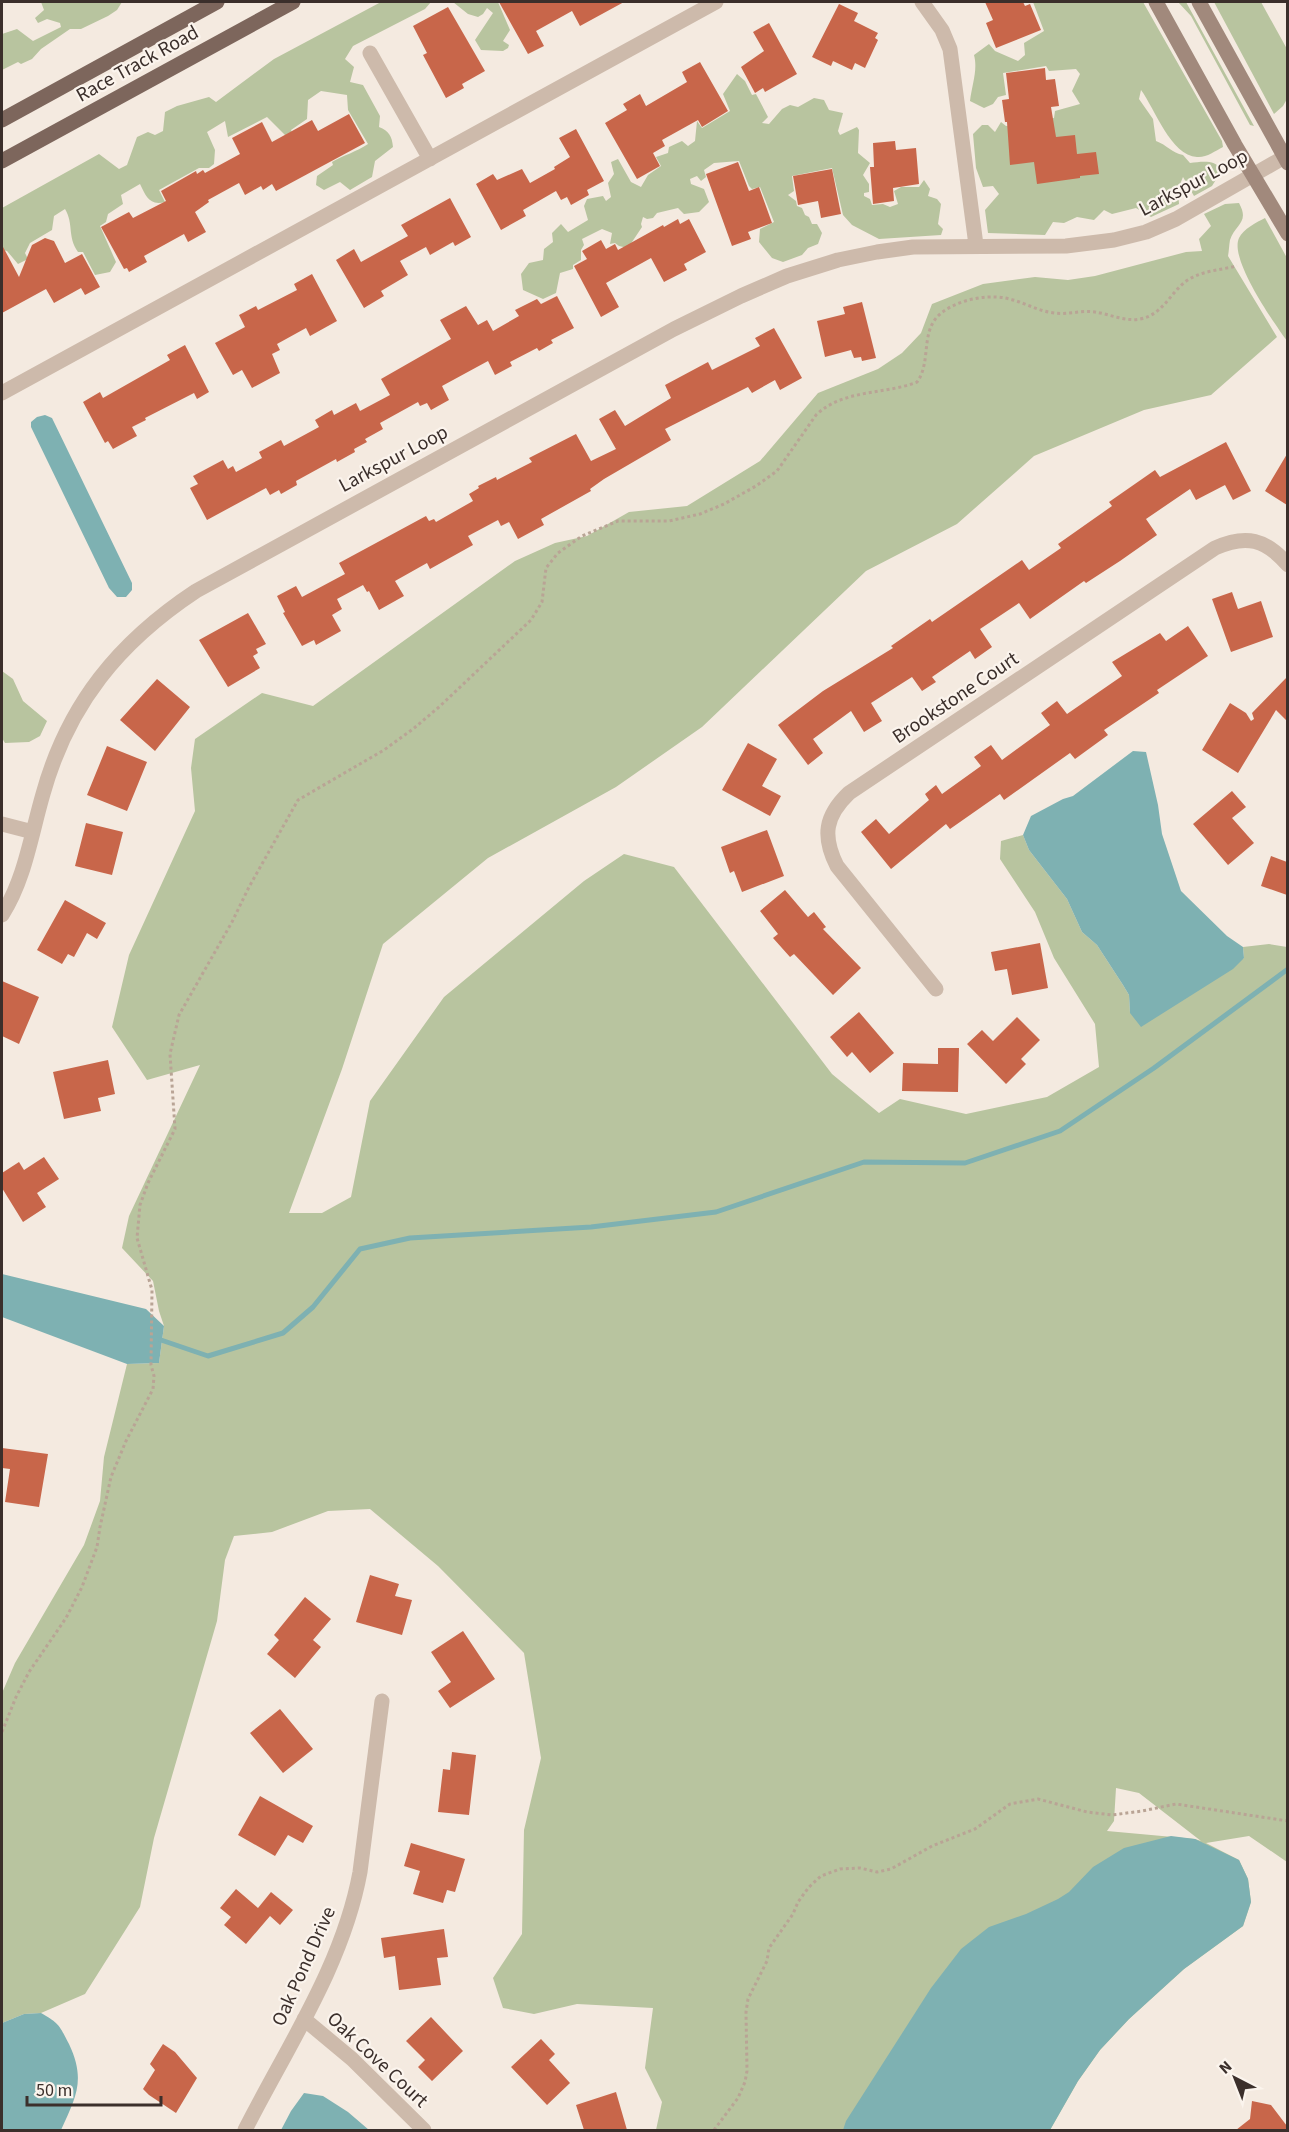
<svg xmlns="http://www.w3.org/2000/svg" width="1289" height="2132" viewBox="0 0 1289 2132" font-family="'Source Sans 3',sans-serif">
	<rect width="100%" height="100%" fill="#f4eae0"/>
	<path fill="#b8c49f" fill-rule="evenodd" d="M41 2H122L117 10 108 16 81 29H70L41 49 32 59 21 64 18 62 2 70V34L17 29 33 41 61 27 60 23 47 19 38 23 35 18 44 10Z
		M381 2H431L425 9 353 46 345 59 354 67 350 82 363 85 380 116 379 127C389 131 392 136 393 147L375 161 372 177 350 190 340 182 324 190 316 185 317 176 333 165 332 162C344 155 356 152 368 144L348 110 347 95 321 91 308 100 307 119 291 130 294 137 289 139 267 117 228 137 225 121 207 132 215 150 214 164 209 168H199L159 190 165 202C149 206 146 196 140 184L121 195 123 204 108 214 106 222 100 226 116 262 110 272 95 275 83 252H78C67 236 74 224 65 209L54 216 52 230 30 243 25 253 28 259 18 264 7 251 2 250V208L99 154 119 169 127 165 137 137 148 132 155 135 163 131 165 112 177 106 209 97 216 102 274 59Z
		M453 2H498L510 30 503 41 509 45 508 48 503 51 481 50 475 40 493 13 487 8 483 14 478 17 468 14Z
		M1033 2H1143L1222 141 1223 147C1215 151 1206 158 1197 157 1171 156 1155 109 1141 90L1139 99 1153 119 1156 141C1167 145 1172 153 1183 155L1190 163C1202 162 1214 159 1222 170L1212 186 1194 196 1183 177 1178 189 1179 204 1151 217 1136 208 1112 214 1104 210 1094 220 1077 217 1064 223 1053 222 1045 235 988 233 985 210 999 194 993 186 983 187 976 168 973 134 982 125H988L995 132 1001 122 1006 126 1054 118 1055 111 1080 104 1072 91 1080 74 1076 69 1049 71 1046 66 1003 73 1006 95 998 97 993 104 984 108 970 101C972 84 978 70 974 55L989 44 995 51 1018 61 1025 55 1024 43 1044 31Z
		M1178 2H1186L1254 126 1250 125 1191 16Z
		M1214 2H1261L1287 49V99L1283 106 1274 114Z
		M737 74 745 81 752 95 756 94 768 117 762 123 769 124 782 109 790 105 798 107 814 98 824 100 829 110 843 113 838 131 840 135 857 127 859 130 858 153 870 163 863 175 869 184V192L864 193V196L870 199 872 205 883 204 890 207 898 204 894 191 901 187H919L924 180 930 189 928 196 937 199 941 204 938 224 943 229 941 235 879 239 852 225 843 215 832 168 792 176 794 191 788 195 796 201 797 206 802 208 805 215 809 217 812 224H817L822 233 818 244 808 248 802 255 783 262 772 258 759 242 760 229 774 222 760 187 752 189 749 186 739 161 714 163 704 170 706 177 701 181 697 176 690 179 691 184 704 189 709 202 699 212 684 214 678 208 657 213 653 218 647 219 643 217 641 224 642 227 628 248 619 246 615 243 610 244 612 233 602 229 582 239 584 245 581 250V260L573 265V269L560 273 556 293 543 299 523 290 521 274 529 263 543 260 544 249 553 242 552 233 561 224 568 232 588 220 584 206 587 199 603 196 606 201 611 197 608 183 614 174 611 162 618 159 631 182 641 187 648 175 661 166 656 157 668 153 669 147 682 141 688 146 695 141 697 121 702 128 730 111 723 94Z
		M1239 203C1250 223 1235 224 1230 240 1229 245 1229 251 1228 256L1277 337 1211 395 1144 410 1034 456 957 524 866 571 702 727 616 787 488 858 383 944 342 1069 289 1213H322L351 1197 370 1101 444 997 584 881 624 854 674 867 832 1074 879 1113 900 1099 966 1114 1047 1097 1099 1067 1095 1024 1054 958 1035 912 1000 859 1001 841 1023 835 1029 850 1067 899 1082 932 1097 945 1123 985 1129 995 1130 1013 1244 958 1243 947 1269 944 1287 947V1862L1249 1836 1206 1843 1239 1860 1248 1879 1251 1902 1243 1926 1184 1969 1129 2019 1100 2050 1078 2081 1050 2130H656L662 2102 645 2068 653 2008 577 2004 534 2014 503 2008 493 1978 522 1934 524 1830 541 1758 524 1653 438 1566 370 1509 328 1511 272 1532 234 1536 225 1560 217 1621 154 1838 140 1907 85 1994 41 2013 24 2014 2 2023V1693L15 1663 84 1545 100 1501 104 1457 127 1364 159 1363 164 1326 159 1311 153 1281 122 1248 129 1216 200 1065 147 1080 112 1027 129 955 195 811 191 768 195 739 262 693 313 706 515 561 555 543 587 536 629 512 687 506 760 461 818 393 878 369 902 353 921 333 932 304 983 284 1035 277 1068 280 1095 276 1186 252 1202 251 1199 239 1211 226 1204 214 1225 204ZM1116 1788 1139 1793 1201 1841 1195 1839 1107 1831 1114 1821Z
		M1265 218 1287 258V341C1274 323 1229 259 1239 238 1243 229 1257 222 1265 218Z
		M2 671 13 679 23 701 47 721 40 736 29 742 5 743 2 738Z"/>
	<path fill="#7eb1b2" d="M45 415 52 418 132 583V590L126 597H117L109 588 31 427V422L37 417Z
		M1133 751 1146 752 1158 805 1162 834 1181 891 1227 936 1243 947 1244 958 1233 969 1141 1027 1130 1013 1129 995 1123 985 1097 945 1082 932 1067 899 1029 850 1023 835 1031 816 1063 799 1073 796Z
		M2 1274 146 1309 164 1326 159 1363 127 1364 2 1317Z
		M1171 1836 1195 1839 1239 1860 1248 1879 1251 1902 1243 1926 1184 1969 1129 2019 1100 2050 1078 2081 1050 2130H843L846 2121 931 1988 961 1949 989 1927 1026 1914 1058 1899 1069 1892 1093 1867 1124 1848Z
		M41 2013C60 2024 59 2025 69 2044 86 2080 76 2097 61 2130H2V2023L24 2014Z
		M304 2093 323 2096 348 2112 369 2130H281L291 2111Z"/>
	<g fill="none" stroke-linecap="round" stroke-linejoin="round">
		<path stroke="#7eb1b2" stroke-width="5" d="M161 1340 208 1356 283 1333 313 1307 360 1249 410 1238 591 1227 716 1212 864 1162 965 1163 1060 1131 1154 1068 1288 969"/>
	</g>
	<path fill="#c8664a" d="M499 2H624L580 26 572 11 536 31 544 46 528 54Z
		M985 2H1023L1025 6 1030 4 1041 30 996 48 986 23 993 20Z
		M839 4 858 13 854 21 878 33 875 38 878 40 865 68 855 63 852 70 833 61 831 66 812 57Z
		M448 7 485 71 462 84 464 88 446 98 423 55 427 53 413 26Z
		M769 23 797 74 765 92 763 88 755 93 741 67 764 51 753 32Z
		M700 62 728 111 702 127 698 120 662 140 665 146 653 153 660 166 637 179 605 123 627 110 623 104 640 94 646 106 687 82 682 72Z
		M1045 68 1046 80 1055 79 1059 106 1051 107 1056 137 1075 135 1077 154 1096 152 1099 174 1080 176V178L1037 184 1034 162 1010 165 1007 122H1005L1002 100 1009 99 1006 73Z
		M349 114 365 143 276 191 272 184 263 190 261 186 245 195 239 183 208 200 209 202 195 212 206 232 188 242 184 234 144 256 147 262 129 272 127 268 124 269 101 227 129 212 133 218 166 201 161 191 196 171 197 174 203 170 205 173 240 154 232 138 262 122 272 142 312 120 318 131Z
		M576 129 604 181 587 190 589 195 571 205 567 197 561 200 556 191 523 210 526 216 501 230 476 184 493 174 497 180 522 169 530 183 555 169 554 167 570 157 559 138Z
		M895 141 896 150 916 148 919 184 893 188 894 201 873 204 870 167H874L873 143Z
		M738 162 749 191 759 187 772 223 748 232 751 239 732 246 706 174Z
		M832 169 841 214 821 218 818 201 798 205 793 176Z
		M450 198 471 237 455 246 453 242 430 255 426 247 400 261 408 275 381 291 384 296 364 308 336 260 354 249 361 262 408 236 401 225Z
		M678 219 680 224 689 219 706 252 684 264 687 270 664 282 651 258 606 283 619 307 601 317 574 266 587 259 582 251 601 240 606 249 615 244 618 250 663 225 664 227Z
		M45 238 54 241 65 263 82 254 100 287 85 295 81 288 54 303 46 289 2 313V245L19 277 32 245Z
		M312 274 337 321 310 336 306 328 277 344 280 350 272 354 280 373 252 388 242 370 233 375 215 343 245 327 239 315 256 306 258 310 297 290 294 284Z
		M557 296 574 328 551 340 553 343 539 351 537 348 510 362 512 366 495 375 488 361 442 386 449 400 431 410 427 403 420 406 418 402 380 423 383 429 365 439 367 442 354 449 355 452 337 462 336 459 296 481 297 485 281 494 279 490 270 495 266 488 207 520 190 488 198 484 193 476 223 460 228 469 233 466 236 472 262 458 259 452 281 440 284 446 319 427 315 420 332 410 334 415 356 403 360 411 390 395 381 379 451 339 440 320 466 306 478 325 487 320 493 331 519 316 515 310 537 299 541 304Z
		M862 302 876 358 862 361 861 357 854 358 851 350 825 357 817 321 845 314 843 307Z
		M774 328 802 378 780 390 775 380 752 393 748 387 665 429 671 440 604 479 590 489 591 491 541 519 544 525 518 539 509 522 501 526 498 520 468 536 473 545 430 569 427 563 395 581 404 596 379 610 369 591 367 592 363 585 337 599 342 609 332 615 341 631 316 645 314 640 302 646 283 613 285 612 277 596 296 586 302 597 345 574 339 563 426 516 429 521 434 519 436 522 473 501 469 494 479 488 478 486 496 477 497 480 532 462 529 458 576 434 591 461 616 449 599 419 615 410 625 426 671 398 665 385 708 362 712 370 760 346 755 338Z
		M185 345 209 392 197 399 194 393 145 418 146 420 132 427 137 436 113 449 108 441 105 443 83 402 100 392 103 398 170 360 167 355Z
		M1226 442 1251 491 1233 500 1225 485 1196 500 1190 489 1146 519 1157 535 1120 561 1086 583 1084 581 1030 619 1019 603 980 629 992 647 975 659 970 651 932 677 936 682 922 691 912 677 871 703 882 721 864 732 851 711 813 739 823 753 808 765 778 725 823 691 893 648 891 646 930 619 932 622 1022 560 1029 570 1061 548 1058 544 1112 506 1109 502 1155 470 1160 477Z
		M1287 454V505L1265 491Z
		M1232 592 1238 609 1261 601 1273 637 1231 652 1212 599Z
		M248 613 266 644 256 649 258 653 253 656 260 668 228 687 199 640Z
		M1188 626 1208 656 1157 690 1159 693 1104 730 1108 735 1075 759 1070 753 1004 800 1000 794 950 829 946 824 891 869 861 832 876 819 889 834 929 800 925 794 936 785 942 794 981 766 974 757 991 745 1002 760 1050 725 1041 713 1057 701 1067 714 1122 676 1112 662 1160 633 1166 641Z
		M1287 677V721L1276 710 1238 773 1202 750 1230 703 1246 713 1251 721 1254 719 1252 713Z
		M157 679 190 707 155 751 120 720Z
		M748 743 777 759 762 786 781 796 770 816 722 790Z
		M107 746 147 762 127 811 87 795Z
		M1232 791 1246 807 1232 818 1254 843 1228 865 1193 824Z
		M86 823 123 832 112 875 75 866Z
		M767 830 784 876 742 892 734 871 730 873 721 847Z
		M1271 856 1287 862V895L1261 886Z
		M785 890 808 917 814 912 826 927 823 929 861 968 833 995 794 954 790 957 773 938 778 934 760 911Z
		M65 900 106 923 97 939 87 933 74 957 68 954 62 964 37 950Z
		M1040 943 1048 988 1012 995 1007 969 995 971 991 952Z
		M2 981 39 997 19 1044 2 1036Z
		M859 1012 894 1053 870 1073 852 1052 847 1057 830 1037Z
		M1017 1017 1040 1040 1021 1059 1026 1064 1006 1084 967 1044 982 1030 993 1041Z
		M938 1048H959L958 1092 902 1091 903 1063 938 1064Z
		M108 1060 115 1094 98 1098 101 1111 64 1119 53 1072Z
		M44 1157 59 1179 37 1193 46 1207 23 1222 2 1188V1173L19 1162 24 1170Z
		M2 1448 48 1454 39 1507 5 1502 10 1469 2 1468Z
		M370 1575 399 1584 395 1596 412 1600 402 1635 356 1622Z
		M305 1597 331 1619 313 1640 321 1647 295 1678 267 1654 279 1640 274 1635Z
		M463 1631 495 1679 450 1708 438 1691 451 1682 431 1652Z
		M280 1709 313 1749 283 1773 250 1733Z
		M452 1752 476 1755 469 1815 438 1812 443 1769 450 1770Z
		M260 1796 313 1826 303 1843 288 1835 275 1856 238 1835Z
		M411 1843 465 1859 455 1892 447 1890 443 1903 413 1894 420 1871 404 1866Z
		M236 1889 258 1908 271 1892 293 1910 280 1925 270 1916 246 1944 224 1925 231 1917 220 1908Z
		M444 1929 448 1957 437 1958 441 1985 399 1990 395 1956 384 1958 381 1938Z
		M431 2017 463 2051 432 2081 418 2067 425 2060 406 2041Z
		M541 2039 555 2054 549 2060 570 2083 547 2105 511 2067Z
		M163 2044 175 2052 197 2078 176 2113 149 2095 143 2089 155 2070 150 2064Z
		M616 2092 627 2130H584L576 2105Z
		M1252 2101 1271 2105 1287 2126V2130H1236L1250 2119Z"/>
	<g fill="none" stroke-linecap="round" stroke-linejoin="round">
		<path stroke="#b9a495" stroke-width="3" stroke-dasharray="3 3" stroke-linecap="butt" d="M2 1732 16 1697 29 1672 66 1618 82 1587 97 1547 100 1527 111 1477 126 1441 153 1389 154 1376 151 1365 152 1290 137 1238 140 1205 148 1183 175 1129 170 1054 179 1015 232 922 249 887 298 800 384 750 413 729 439 707 531 620 542 602 546 568 558 553 582 536 618 521H669L700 514 724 504 756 486 777 471 816 415C843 389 884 395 917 382 931 363 921 335 937 317 952 301 984 294 1005 298 1022 301 1037 311 1054 313 1067 315 1081 310 1095 312 1109 314 1126 322 1140 319 1162 315 1169 295 1185 282 1199 271 1220 270 1237 266
			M714 2130 738 2098 745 2082 747 2071 746 2012 748 1999 767 1961 769 1948 793 1914 798 1902 809 1887 821 1876 840 1869 860 1868 877 1872 891 1869 932 1846 975 1829 1010 1804 1038 1799 1087 1812 1112 1815 1142 1811 1176 1804 1288 1821"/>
		<path stroke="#cdbaab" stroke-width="15" d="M922 2 942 30 950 49 976 245
			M370 53 430 159
			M2 393 716 2
			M2 824 33 832
			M2 915C25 879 31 835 43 794 68 704 119 642 196 591L674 329 741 296 787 276 838 260 877 252 913 247 1066 246 1114 240 1146 232 1176 219 1288 155
			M936 989 837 866C822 836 825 816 849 793L1215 548C1246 534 1266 539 1288 565
			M304 2019 352 2059 424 2130
			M245 2130C287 2047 343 1965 360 1872L382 1701"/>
		<path stroke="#a1897c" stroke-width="15" d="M1156 2 1235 145 1288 234
			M1199 2 1288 163"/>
		<path stroke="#7d665c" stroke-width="15" d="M2 120 217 2
			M2 161 293 2"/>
	</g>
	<g text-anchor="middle" stroke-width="4.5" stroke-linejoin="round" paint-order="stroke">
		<g font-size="20" fill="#3b2f2b" stroke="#fbf4ed">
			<text transform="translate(137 63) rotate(-29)" y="7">Race Track Road</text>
			<text transform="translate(1193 182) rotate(-28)" y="7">Larkspur Loop</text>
			<text transform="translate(393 458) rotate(-28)" y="7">Larkspur Loop</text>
			<text transform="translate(955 697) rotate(-34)" y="7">Brookstone Court</text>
			<text transform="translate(303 1966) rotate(-66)" y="7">Oak Pond Drive</text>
			<text transform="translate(378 2059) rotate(43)" y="7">Oak Cove Court</text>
		</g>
	</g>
	<rect width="1289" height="2132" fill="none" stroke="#3b2f2b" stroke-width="6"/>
	<g transform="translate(1235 2078) rotate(318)" stroke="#fbf4ed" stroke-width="4.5" paint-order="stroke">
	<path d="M0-4.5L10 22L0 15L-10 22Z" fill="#3b2f2b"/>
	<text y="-9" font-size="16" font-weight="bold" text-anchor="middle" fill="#3b2f2b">N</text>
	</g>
	<path d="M27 2096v9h134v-9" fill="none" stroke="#3b2f2b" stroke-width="3"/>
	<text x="36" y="2096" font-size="18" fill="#3b2f2b" stroke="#fbf4ed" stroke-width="4.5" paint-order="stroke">50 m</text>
</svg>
